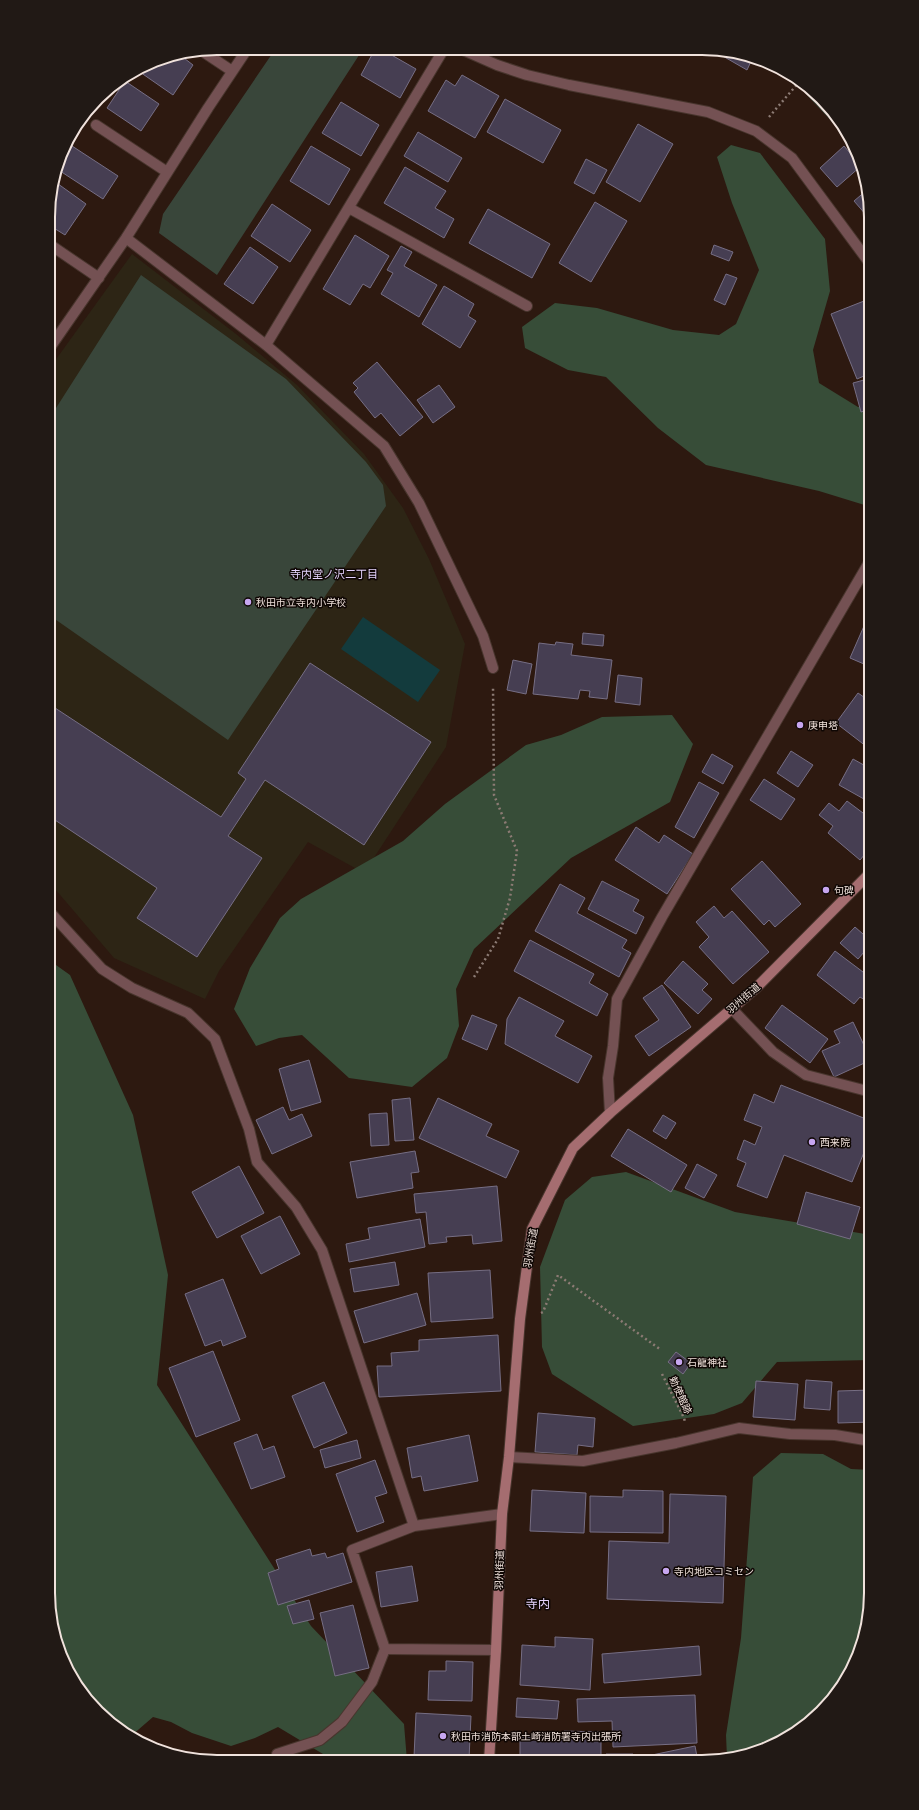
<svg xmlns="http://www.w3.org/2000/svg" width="919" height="1810" viewBox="0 0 919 1810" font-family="Inter,'Noto Sans JP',sans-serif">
	<rect width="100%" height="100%" fill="#2d1910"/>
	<path fill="#2d2515" d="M132 254 236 334 297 385 364 454 403 508 429 559 465 644 446 747 364 873 308 842 219 971 205 999 114 958 49 882V369Z"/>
	<path fill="#39463a" d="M276 48 363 49 217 275 159 233 163 214Z
		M809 87 840 121 836 126 805 93Z
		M141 275 286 379 366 462 383 485 386 506 228 740 49 615V419Z"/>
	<path fill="#374d38" d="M731 145 760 153 825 239 830 291 813 350 819 383 858 407 871 404V507L819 491 706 465 658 428 606 377 568 370 525 348 522 327 555 303 597 308 673 330 719 335 736 324 759 270 732 203 717 157Z
		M672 715 693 744 670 802 571 858 474 949 456 989 459 1026 447 1058 412 1087 349 1078 302 1035 279 1038 256 1046 234 1009 250 968 280 918 301 899 403 841 445 804 526 745 561 735 602 717Z
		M49 960 70 975 133 1115 168 1275 157 1385 311 1626 404 1724 407 1761H326L323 1754 278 1727 255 1738 231 1746 192 1733 171 1722 153 1717 131 1736 106 1720 76 1687 57 1647 48 1593Z
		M626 1172 735 1212 871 1235V1360L777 1362 742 1403 714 1414 633 1426 552 1374 542 1347 540 1267 565 1200 592 1177Z
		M781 1453 823 1454 851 1469 871 1470V1604L858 1658 836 1696 796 1733 756 1753 727 1758 726 1735 741 1638 753 1477Z"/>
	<path fill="#133b3d" d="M363 617 440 670 418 702 341 649Z"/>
	<path fill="#463e52" stroke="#766e84" d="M375 49H381L416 69 400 98 361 75Z
		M714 51H735L753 57 747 70Z
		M180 55 193 65 173 95 137 70 152 61Z
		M462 75 499 96 475 138 428 111 446 80 455 86Z
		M125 81 159 104 141 131 107 108Z
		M505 99 561 130 543 163 487 132Z
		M341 102 379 125 361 156 322 133Z
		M638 124 673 144 640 202 606 182Z
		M418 132 462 158 448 182 404 156Z
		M72 146 118 176 103 199 57 169Z
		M311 146 350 169 329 205 290 181Z
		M844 146 861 166 837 187 820 168Z
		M586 159 607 170 594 194 574 183Z
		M405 167 446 191 435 208 454 219 444 238 384 203Z
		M54 181 86 204 65 235 49 225V195Z
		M867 190 870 213 867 216 854 201Z
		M595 202 627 221 591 282 559 263Z
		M272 204 311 230 290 262 251 236Z
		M488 209 550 244 532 278 469 243Z
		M355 235 389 256 370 288 363 284 350 305 323 289Z
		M714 245 733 252 729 261 711 254Z
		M401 246 412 252 404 266 437 285 419 317 381 294 393 273 387 270Z
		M250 247 278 267 253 304 224 284Z
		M726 274 737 278 725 305 714 300Z
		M444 286 474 304 468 316 476 321 460 348 422 324Z
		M864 301 871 319V373L857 379 831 314Z
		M377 362 423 417 400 436 381 413 375 418 354 392 358 388 353 383Z
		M871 378V409L861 412 853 383Z
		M439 385 455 407 433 423 417 400Z
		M871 610V667L850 658Z
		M583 633 604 635 603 646 582 644Z
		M556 642 573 644 571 655 612 660 607 699 589 697 590 691 580 690 578 699 533 694 539 643 555 645Z
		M513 660 532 664 526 694 507 690Z
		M310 663 431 742 364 845 265 780 228 836 262 858 197 957 137 918 157 888 49 816V704L221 817 246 779 238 773Z
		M618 675 642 678 640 705 615 702Z
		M858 693 871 702V750L836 723Z
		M791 751 813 765 798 787 777 773Z
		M712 754 733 766 723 784 702 772Z
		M853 759 871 769V803L839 785Z
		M764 779 795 799 781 820 750 800Z
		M699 782 719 793 694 838 675 827Z
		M847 801 871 819V847L860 860 828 833 833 826 819 815 829 803 839 811Z
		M636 827 659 843 664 835 693 854 667 894 615 860Z
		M762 861 801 904 775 927 769 920 764 925 731 889Z
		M602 881 639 900 633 911 644 917 636 934 588 909Z
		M560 884 585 898 577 913 627 940 622 948 631 953 619 977 535 931Z
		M714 906 724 918 732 911 769 952 733 984 699 947 709 937 696 922Z
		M855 927 871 941V944L858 959 840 943Z
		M530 940 594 974 589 983 608 994 597 1016 514 971Z
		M835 951 871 978V999L868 1002 860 997 854 1004 817 975Z
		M871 953V968L863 962Z
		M683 961 708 984 702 990 712 999 698 1014 664 983Z
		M662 985 691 1027 649 1056 635 1036 659 1020 643 998Z
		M519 997 564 1021 555 1036 592 1056 578 1083 505 1044 507 1019Z
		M782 1005 828 1039 810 1063 765 1028Z
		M472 1015 497 1025 487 1050 462 1039Z
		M853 1022 871 1060 834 1077 822 1051 840 1043 834 1031Z
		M309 1060 321 1102 291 1111 279 1069Z
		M781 1085 871 1121V1135L852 1182 784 1155 767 1198 737 1186 746 1163 737 1159 744 1140 755 1145 762 1127 744 1120 754 1094 774 1103Z
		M410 1098 414 1140 395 1141 392 1100Z
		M438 1098 492 1124 486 1136 519 1151 506 1178 419 1138Z
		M283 1107 289 1120 302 1114 312 1136 272 1154 256 1120Z
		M387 1113 389 1145 371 1146 369 1114Z
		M663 1115 676 1123 666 1139 653 1131Z
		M628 1129 687 1165 671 1192 611 1156Z
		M415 1151 419 1172 411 1173 413 1188 357 1198 350 1162Z
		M697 1164 717 1175 704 1198 685 1188Z
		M239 1166 264 1213 217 1238 192 1192Z
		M497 1186 502 1241 473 1244 472 1235 446 1237 447 1242 429 1244 426 1212 416 1213 414 1194Z
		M806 1192 860 1207 850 1239 797 1224Z
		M280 1216 300 1254 261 1274 241 1236Z
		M420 1219 425 1247 349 1262 346 1244 370 1239 368 1228Z
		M395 1262 399 1285 354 1292 350 1269Z
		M490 1270 493 1318 431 1322 428 1273Z
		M223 1279 246 1337 223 1346 221 1340 205 1346 185 1294Z
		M417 1293 426 1325 364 1343 354 1311Z
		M498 1335 501 1391 379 1397 377 1366H392L391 1353 419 1351V1340Z
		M213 1351 240 1420 196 1437 169 1368Z
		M676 1352 691 1363 683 1374 668 1362Z
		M806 1380 832 1382 830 1410 804 1408Z
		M756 1381 798 1384 795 1420 753 1417Z
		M324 1382 347 1433 314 1448 292 1396Z
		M871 1390V1422L838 1423V1391Z
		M538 1413 595 1418 593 1447 578 1445 577 1455 535 1452Z
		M257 1434 263 1450 274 1446 285 1477 251 1489 234 1443Z
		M469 1435 478 1481 424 1491 421 1476 412 1478 407 1448Z
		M357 1440 361 1458 325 1468 320 1450Z
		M375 1460 387 1493 375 1497 384 1522 357 1532 336 1474Z
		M532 1490 586 1493 584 1533 530 1531Z
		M623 1490 663 1491V1533L590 1532V1496L623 1497Z
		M670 1494 726 1496 723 1603 607 1599 609 1541 669 1543Z
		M310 1549 312 1556 325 1553 327 1558 343 1553 352 1582 278 1605 268 1573 279 1569 276 1560Z
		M412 1566 418 1601 381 1607 376 1572Z
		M309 1600 314 1619 293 1624 287 1606Z
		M353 1605 369 1668 335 1676 320 1613Z
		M555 1637 593 1639 590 1690 520 1685 522 1645 555 1647Z
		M699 1646 701 1675 604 1683 602 1654Z
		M446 1661 473 1662 472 1701 428 1700 429 1671H446Z
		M695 1695 697 1743 613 1747 612 1721 578 1722 577 1699Z
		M517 1698 559 1701 557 1719 516 1717Z
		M416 1713 471 1716 469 1759 414 1757Z
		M564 1731 601 1732V1760H590V1762L520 1761V1737L564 1738Z
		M140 1737 149 1747 137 1740Z
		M695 1746 698 1762H654L652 1755Z
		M606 1754H633V1762H606Z"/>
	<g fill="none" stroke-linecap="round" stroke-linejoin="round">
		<g stroke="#48352d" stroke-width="12">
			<path id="lane" d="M281 1761 277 1754 320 1740 342 1722 372 1682 385 1649"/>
		</g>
		<g stroke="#48352d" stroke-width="12">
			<path id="street" d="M463 50 497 65 527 75 569 85 708 112 756 131 792 158 871 265
				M202 51 232 71
				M96 125 167 172
				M349 208 527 306
				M126 238 266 345 384 446 419 503 483 636 493 668
				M49 244 99 278
				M266 345 444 49
				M49 349 126 238 208 108 248 48
				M49 911 102 969 132 988 188 1013 215 1039 249 1129 257 1162 296 1207 322 1250 414 1526 502 1514
				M732 1009 773 1052 806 1075 871 1092
				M610 1113 608 1078 613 1046 617 999 662 917 871 559
				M509 1457 583 1461 676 1443 739 1428 790 1434 835 1435 871 1441
				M414 1526 352 1550 385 1649 496 1650"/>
		</g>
		<g stroke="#48352d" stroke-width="12">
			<path id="secondary" d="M489 1761 496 1650 502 1514 509 1457 520 1319 532 1229 573 1148 610 1113 756 988 871 872"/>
		</g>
		<path stroke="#8c7b74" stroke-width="2.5" stroke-dasharray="2 3" stroke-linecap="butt" d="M769 117 800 81
			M474 977 498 939 510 898 517 851 494 795 493 686
			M541 1313 543 1312 558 1275 661 1350
			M662 1374 684 1418 685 1422"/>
		<use href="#lane" stroke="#745153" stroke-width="10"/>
		<use href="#street" stroke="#745153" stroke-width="10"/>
		<use href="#secondary" stroke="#a56d70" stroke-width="10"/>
	</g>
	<g fill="#c7a6f0" stroke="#0f0704" stroke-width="1.5">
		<circle cx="248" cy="602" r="4"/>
		<circle cx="800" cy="725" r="4"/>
		<circle cx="826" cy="890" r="4"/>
		<circle cx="812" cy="1142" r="4"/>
		<circle cx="679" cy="1362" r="4"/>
		<circle cx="666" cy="1571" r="4"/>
		<circle cx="443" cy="1736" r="4"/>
	</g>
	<g text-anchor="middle" stroke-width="3" stroke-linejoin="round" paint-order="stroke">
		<g font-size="10" fill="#f0e2dc" stroke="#0f0704" text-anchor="start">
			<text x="256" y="606">秋田市立寺内小学校</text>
			<text x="808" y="729">庚申塔</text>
			<text x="834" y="894">句碑</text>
			<text x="820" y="1146">西来院</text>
			<text x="687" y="1366">石龍神社</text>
			<text x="674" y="1575">寺内地区コミセン</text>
			<text x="451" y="1740">秋田市消防本部土崎消防署寺内出張所</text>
		</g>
		<g font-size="10" fill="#f0e2dc" stroke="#0f0704">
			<text transform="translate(743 998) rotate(-41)" y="4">羽州街道</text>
			<text transform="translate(530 1248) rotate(-80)" y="4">羽州街道</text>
			<text transform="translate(681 1395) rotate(65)" y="4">勅使館跡</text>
			<text transform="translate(499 1570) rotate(-88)" y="4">羽州街道</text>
		</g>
		<g font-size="11" fill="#e4d2fc" stroke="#0f0704">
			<text x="334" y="578">寺内堂ノ沢二丁目</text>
		</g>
		<g font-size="12" fill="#e4d2fc" stroke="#0f0704">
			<text x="538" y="1608">寺内</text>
		</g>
	</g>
	<path d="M0 0H919V1810H0ZM217 55H702A162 162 0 0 1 864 217V1593A162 162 0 0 1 702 1755H217A162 162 0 0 1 55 1593V217A162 162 0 0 1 217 55Z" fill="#211915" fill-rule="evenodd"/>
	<path fill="none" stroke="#f0e2dc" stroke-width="2" d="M217 55H702A162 162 0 0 1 864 217V1593A162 162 0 0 1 702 1755H217A162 162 0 0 1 55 1593V217A162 162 0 0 1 217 55Z"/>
</svg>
